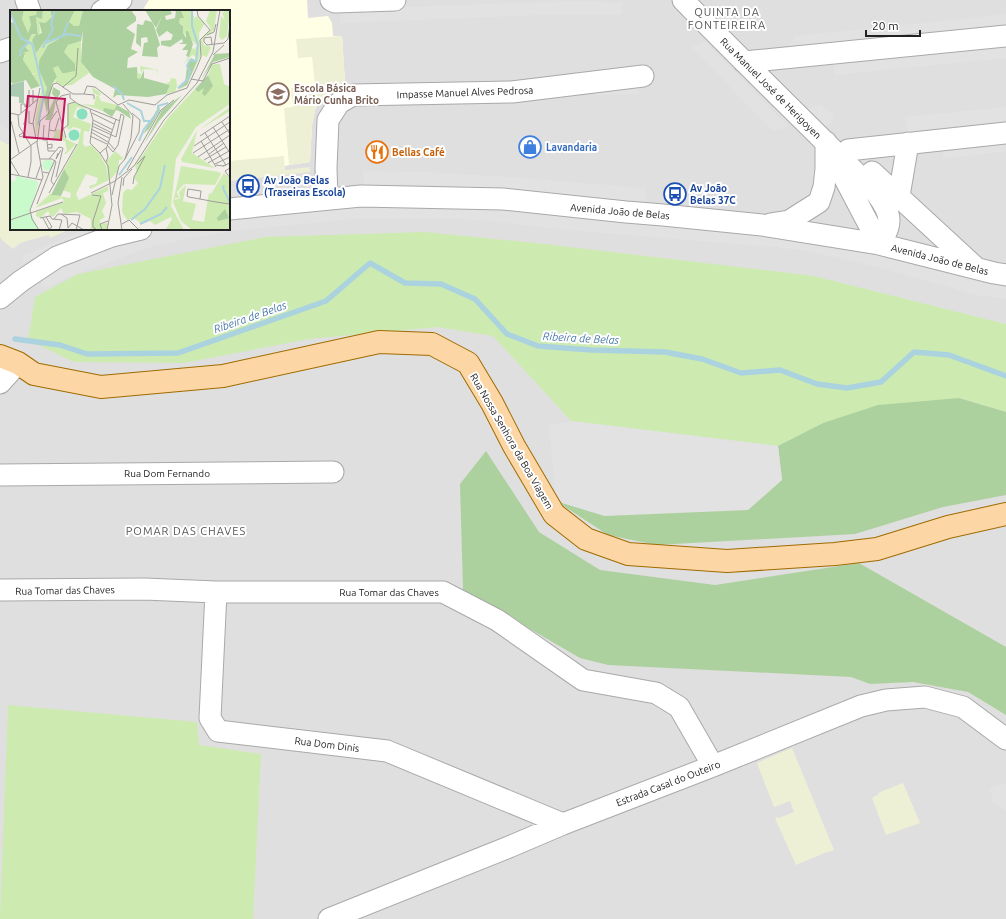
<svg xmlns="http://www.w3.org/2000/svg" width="1006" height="919" viewBox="0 0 1006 919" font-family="Ubuntu,sans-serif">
	<rect width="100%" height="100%" fill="#f2efe9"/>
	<path fill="#e0dfdf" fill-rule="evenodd" d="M0 0H1006V919H0ZM11 11H229V229H11Z"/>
	<path fill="#ffffe5" d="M149 0H307L308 18 328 16 332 23 333 36H342L345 83 332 88 321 99 315 110 312 125 310 162 289 165 229 181V11H142Z"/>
	<path fill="#eef0d5" d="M342 36 345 83 332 88 321 99 315 110 312 125 310 162 289 165 284 108 293 107 291 88 315 85 312 57 298 58 296 39Z
		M0 140 11 146V229H70L50 238 49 235 26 241 19 244 13 249 1 239V238L0 237Z
		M284 156 285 170 310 167V172L229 181V161Z
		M792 748 834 850 822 854 796 865 775 818 778 817 779 818 794 812 790 801 774 807 757 763Z
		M903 783 920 823 886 835 872 798 879 794 878 793Z"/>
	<path fill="#cdebb0" d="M424 232 536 243 814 276 1006 324V412L959 398 823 423 778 446 571 421 493 336 438 327 309 339 184 363 74 362 28 340 35 297 78 274 265 237Z
		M8 705 197 722 199 745 261 754 253 919H0Z"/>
	<path fill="#add19e" d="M959 398 1006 412V495L943 507 855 534 656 545 608 535 556 501 605 516 782 480 778 446 823 423 878 405Z
		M486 451 539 532 600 570 715 585 859 563 1006 647V715L968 692 913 682 870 684 851 677 608 665 580 658 463 590 460 484Z"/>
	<path fill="#e2e2e2" d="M583 1 622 3V15H538L340 23V10L485 4Z
		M1006 14V27L786 50 795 36 915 24Z
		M705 41 788 127 773 131 691 47Z
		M1006 46V58L834 75 833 63Z
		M595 82H638L639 94 595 95Z
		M820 104 835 117 826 127 806 109Z
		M1006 107V121L907 132 905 117Z
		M0 125 11 131V146L0 140Z
		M1006 137V151L968 156 943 158 942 144Z
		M363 171 428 172 509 177 645 188 646 202 583 198 526 192 451 186 402 184 364 185Z
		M364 204 503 209 755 233 909 259 961 276 991 283 1006 286V299L977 295 884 269 809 251 773 247 568 230 479 220 430 218H381L350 219 233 231 197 237 153 246 63 279 43 289 38 276 134 237 162 229H229V216Z
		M87 229H105L50 250 21 264 24 255Z
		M571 421 778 446 782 480 748 510 605 516 556 501 549 425Z
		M1005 783 1006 784V811L992 801 993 800 989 788Z"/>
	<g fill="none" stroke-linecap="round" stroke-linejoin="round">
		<path stroke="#aad3df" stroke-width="5.5" d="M15 339 60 345 87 354 178 353 326 301 370 263 405 283 441 284 475 299 507 334 538 346 591 350 665 352 702 359 741 373 780 370 817 384 847 388 881 382 914 352 949 355 1006 376"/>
		<g stroke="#a9a9a9" stroke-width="23">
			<path id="minor" d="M26 0 30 11
				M331 0 335 2 395 0
				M683 0C746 65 812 128 876 193 883 202 892 215 888 227 887 233 882 239 879 244
				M102 11 121 0
				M0 52 11 48
				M744 62 1006 36
				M848 150 1006 133
				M835 160 879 244
				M872 172 974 266
				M899 196 908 143
				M327 199 326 168 328 120 339 103 353 95 512 92 643 76
				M229 209 361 196 503 199 626 212 663 215 762 225 879 244 994 273 1006 275
				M770 224 789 221 819 202 824 187 826 169V142
				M0 298 21 281 57 257 112 236 141 229
				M0 383 18 363
				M0 475 333 472
				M0 590 144 589 216 592H443L497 620 583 680 656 693 679 707 713 766
				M216 592 210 718 218 731 387 751 563 824
				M329 919 509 847 563 824 713 766 861 706 886 700 925 697 963 707 1006 739"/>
		</g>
		<g stroke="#a06b00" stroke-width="24">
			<path id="major" d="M0 356 18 363 34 374 101 387 223 376 379 342 432 344 468 363 492 403 514 446 554 514 586 539 628 554 727 561 835 554 877 549 948 527 1006 514"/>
		</g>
		<use href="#minor" stroke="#fff" stroke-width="21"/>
		<use href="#major" stroke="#fcd6a4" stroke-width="22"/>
	</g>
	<defs>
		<g id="school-ring" transform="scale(1.15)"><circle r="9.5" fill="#fff" stroke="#8d6e63" stroke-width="1.5"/><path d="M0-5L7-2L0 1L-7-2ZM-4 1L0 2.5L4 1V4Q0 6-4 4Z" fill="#8d6e63"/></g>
		<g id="shop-ring" transform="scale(1.15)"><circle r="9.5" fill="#fff" stroke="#3f7fe0" stroke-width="1.5"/><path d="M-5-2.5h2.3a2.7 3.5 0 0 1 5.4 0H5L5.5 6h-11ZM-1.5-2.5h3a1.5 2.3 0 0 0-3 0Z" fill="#3f7fe0"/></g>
		<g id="restaurant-ring" transform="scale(1.15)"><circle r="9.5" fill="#fff" stroke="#e8710a" stroke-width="1.5"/><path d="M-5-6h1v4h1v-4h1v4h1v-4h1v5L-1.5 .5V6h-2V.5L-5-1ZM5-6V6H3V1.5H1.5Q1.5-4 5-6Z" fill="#e8710a"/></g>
		<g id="bus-ring" transform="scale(1.15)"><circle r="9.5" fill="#fff" stroke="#1a4fb4" stroke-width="1.5"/><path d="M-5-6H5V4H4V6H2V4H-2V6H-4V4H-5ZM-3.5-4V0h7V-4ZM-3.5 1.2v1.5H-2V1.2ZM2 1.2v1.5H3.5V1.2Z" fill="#1a4fb4"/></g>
	</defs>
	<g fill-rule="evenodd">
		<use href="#school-ring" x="278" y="94"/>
		<use href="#shop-ring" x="530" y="147"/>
		<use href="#restaurant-ring" x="377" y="152"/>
		<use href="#bus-ring" x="248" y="186"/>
		<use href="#bus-ring" x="675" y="194"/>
	</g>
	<g text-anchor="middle" stroke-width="4" stroke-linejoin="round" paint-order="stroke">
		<g font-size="10" font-weight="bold" fill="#785e54" stroke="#fff" text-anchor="start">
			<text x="294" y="92">Escola Básica<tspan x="294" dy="12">Mário Cunha Brito</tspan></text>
		</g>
		<g font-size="10" fill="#222" stroke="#fff">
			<text transform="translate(771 88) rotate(45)" y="4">Rua Manuel José de Herigoyen</text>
			<text transform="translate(465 92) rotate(-2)" y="4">Impasse Manuel Alves Pedrosa</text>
			<text transform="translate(620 211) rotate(5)" y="4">Avenida João de Belas</text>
			<text transform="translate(940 259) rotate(14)" y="4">Avenida João de Belas</text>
			<text transform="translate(512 441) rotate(60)" y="4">Rua Nossa Senhora da Boa Viagem</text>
			<text x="167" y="477">Rua Dom Fernando</text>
			<text transform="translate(65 590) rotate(-1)" y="4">Rua Tomar das Chaves</text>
			<text x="389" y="596">Rua Tomar das Chaves</text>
			<text transform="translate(327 744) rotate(7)" y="4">Rua Dom Dinis</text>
			<text transform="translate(668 783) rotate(-21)" y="4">Estrada Casal do Outeiro</text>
		</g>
		<g font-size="10" font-weight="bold" fill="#366cbe" stroke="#fff" text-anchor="start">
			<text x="546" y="151">Lavandaria</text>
		</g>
		<g font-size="10" font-weight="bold" fill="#c56008" stroke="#fff" text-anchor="start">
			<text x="392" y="156">Bellas Café</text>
		</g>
		<g font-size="10" font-weight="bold" fill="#164399" stroke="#fff" text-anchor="start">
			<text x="264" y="184">Av João Belas<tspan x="264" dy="12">(Traseiras Escola)</tspan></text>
			<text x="690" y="192">Av João<tspan x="690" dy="12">Belas 37C</tspan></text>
		</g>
		<g font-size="11" letter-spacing="1" fill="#555" stroke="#fff">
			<text x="727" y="16">QUINTA DA<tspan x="727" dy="13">FONTEIREIRA</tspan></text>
			<text x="186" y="535">POMAR DAS CHAVES</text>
		</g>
		<g font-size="11" font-style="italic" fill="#4a7aab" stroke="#fff">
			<text transform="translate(250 317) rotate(-19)" y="4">Ribeira de Belas</text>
			<text transform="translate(581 338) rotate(3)" y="4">Ribeira de Belas</text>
		</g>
	</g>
	<g transform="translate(10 10)">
		<rect width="220" height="220" fill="#f2efe9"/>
		<path d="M14 0 28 1 26 5 19 6 21 15 18 23 12 9ZM33 0H40L42 7 35 13H29L31 25H28L26 7 32 8ZM65 0H73L69 16H62L59 12ZM170 0H181L185 9 186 6 195 13 189 23 190 47 178 72 187 51 185 46 182 45 173 55 179 46 181 38 185 39 187 35 173 23V15L169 13ZM200 0H207L204 20 192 30 194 35 201 37 197 47 191 45 190 31 201 19 196 11ZM216 0 220 1 217 26 212 30 209 26 211 6 215 10 212 3ZM22 24H26L22 30 26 43 35 31 50 29 38 35 32 45 34 71 37 78 26 126 25 110 32 78 22 65 26 63 21 64 13 50 15 45 11 43 17 39 15 37ZM71 31V52L79 63 62 75 53 76 45 72 47 67 43 58 48 56 52 63 63 62 61 49 54 42 58 35ZM206 54H210L214 74 220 77V94L186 117 166 149 161 196 174 220 156 219 162 209 161 207 145 215 140 211 132 214 124 208 117 210 112 202 113 183 117 179 122 180 128 173 124 168 127 162 125 156 158 108 185 79 203 76 198 65 202 55ZM130 56 148 60 147 65V60L136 59 132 60 130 69 126 68 127 57 128 63 131 64ZM161 68 166 69 167 76 165 82 156 84 160 75 156 73 160 72ZM82 77 91 83 89 87 91 91 107 95 104 100 93 101 72 94 84 95 86 86H89L83 83ZM65 92 79 99 67 97 63 107 81 114 79 122 74 121 73 133 75 137 81 135 89 143 96 156 99 170 80 179 79 176 86 174 88 168 76 164 66 184 69 190 98 176V181L93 183 96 193 92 201 95 207 90 210V214L98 213 97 220H81V209L67 202 54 204 51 198 44 206 41 207 38 201 30 208 26 206V202L54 192 52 188 25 198 41 183 42 185 60 188 61 183 52 180 55 173 54 159 68 134 71 119 63 117 59 120 57 118 58 95ZM220 97V101L187 121 182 143 205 158 172 152 171 149 186 122ZM46 119 52 120 56 129 66 134 56 144H54L57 140 55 131 43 129ZM105 141 114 149 109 150 108 161 100 170 96 152ZM171 156 209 162 211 164 205 175 176 174 173 175 167 182 169 188H165V190L170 188 169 182 176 175 173 191 186 194 182 210 194 212 199 183 201 184 214 163 220 169V220H182L171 211 163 192Z" fill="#cdebb0"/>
		<path d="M0 0H14L12 9 18 23 21 15 19 6 26 5 27 0H33L32 9 26 7 28 25 32 23 29 12 35 13 42 7 40 0H65L59 12 64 16H69L73 0H121L126 7V11L116 18 125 24 121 39 128 42 118 48 117 58 127 57V68L130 69 134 60V68L160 75 156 84 138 87 107 85 103 88 105 79 83 67 71 52 73 20 71 31 58 35 54 42 65 54V61L56 63H52L48 56 43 58 47 67 42 74 37 104 34 89 37 78 29 60V51L38 35 49 29 35 31 26 43 22 30 26 24H22L15 37 19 41 12 43H15L13 50 30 76 21 79 16 70 3 74 0 71V10L2 13 4 11ZM135 0H160L162 4 155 6 156 10 165 8 166 0 171 1 174 8H170L169 13 173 16V23L176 28V21H178L183 34 179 47 176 46 178 40H172L177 34H169L173 32 172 29 160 37 151 35V31L161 30 163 25 157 21 149 27 146 20 152 6 146 18ZM135 10 142 12 144 16 150 35 147 38 148 47 132 46 134 33 138 32 137 27 131 28V37L126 33 127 14 133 15ZM220 43V47L203 52 191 70 205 44ZM181 48 187 51 177 75 167 80 175 73 177 57ZM198 65 203 76 195 86 192 84 194 78 188 82 185 79ZM43 77 50 81V84L46 90 43 105 40 110H35L45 87 42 84ZM172 85 149 111 134 134 152 100ZM107 95 119 102 121 109 109 101 106 100 102 107 93 101 94 98 104 100ZM149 96 150 100 139 119 133 124ZM54 159 59 168 51 186 41 185ZM215 199 219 208 208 211 207 208Z" fill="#add19e"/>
		<path d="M14 71V93H9V87L0 86V75Z" fill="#aacbaf"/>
		<path d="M32.5 155a5.5 5.5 0 1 1 11 0a5.5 5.5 0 1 1-11 0ZM6 166 27 171 28 174 20 201 28 220H0V169L5 172Z" fill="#c8facc"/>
		<path d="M66.5 104a5.5 5.5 0 1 1 11 0a5.5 5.5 0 1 1-11 0ZM58.5 125a5.5 5.5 0 1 1 11 0a5.5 5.5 0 1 1-11 0Z" fill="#88e0be"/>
		<path fill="none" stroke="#aad3df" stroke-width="2" d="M0 2 11 28 22 34 25 45 34 85 28 115M53 26 58 12M36 32 43 19 41 14 45 0M33 38 35 33 58 24 71 26M10 46 11 40 19 32M103 76 112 84 114 90M168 78 178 69 180 61 177 56 180 50 186 51 188 35 182 16V0M117 93 131 101 134 111H140M129 131 134 119 148 102V96L158 93M109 165 122 147M214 175 213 178 220 193M121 210 135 199 150 178 155 155M130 214 151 204 157 197"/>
		<path fill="none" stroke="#9f9d99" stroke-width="1" d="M197 25 204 22 206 14M202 34 201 27 194 28V32L197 35 214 33 218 29 220 15M203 45 214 35M181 69 193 71 202 54 220 48M53 77 66 66 68 38M19 80V97M23 80V93M60 83V88L68 94 110 111M74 84 84 85V89M19 101V113L23 114M0 103 9 105 28 89M11 103V94H15V97L16 95M82 103 104 114M8 105 9 116 21 136V152L18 167M83 110 103 120M1 111 9 143M212 112 220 124M82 113 102 123M13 114 15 113 16 100M82 116 106 127 111 104 114 106 108 135 103 142 97 135M203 117 220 143M53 119 58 115V94L65 92M81 119 99 128M39 120 45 121 49 108M15 122 9 125 10 127 16 125M81 122 98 132 105 140M195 123 216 155 213 156M80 126 97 134M190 126 220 106M56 128 46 92 51 86 59 84M26 129 23 113 30 78M33 130H38L40 111 47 101M33 130 34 115M37 131 38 141H45M191 131 206 157M80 133 90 143 98 156 102 195 97 220M80 133 83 110 80 99M37 135 42 134V138H38M184 136 220 112M48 143 46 149 51 140M90 143 97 137 106 109M183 143 220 119M199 144 214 133M188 147 220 125M30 149H42L46 152 41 171 44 175M39 149 49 137 53 138 46 167M115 149 129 122 130 110 122 103M0 150 27 131M0 150 9 165M194 150 216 137M96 152 98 147 96 138M198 153 219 141M205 154 220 147M206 155 213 156 220 153M220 158 215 161 220 168M117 160 151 100 164 90M39 163 45 150M0 164 32 170M112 167 108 193 112 220M26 168 31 154M123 174 124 167 135 146 127 154M113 176 114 168 122 159M39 183 67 134M81 183 105 171 124 156 154 110 187 73 203 42 210 0M82 185 91 186 83 211V217L87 220M102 185 109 156 115 149 121 128 123 106 113 94M190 189 191 181 178 179 177 186 179 187 206 192 220 194M27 194 39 163 33 162M51 204 57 208 58 218 62 213 74 220M30 208 40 206 42 209 52 210 49 220M33 208 39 219 42 217 36 207M44 209 48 204 70 205 66 220M0 210 53 192M112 214 119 210 129 220M29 220 22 209 20 200 33 167 27 133 30 111 39 103 38 88 43 74 47 73 63 84H74L77 76 85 77 108 95 119 90 145 95 157 85 177 78 187 57 191 47 190 30 200 20 188 6 187 0M92 220 90 214 98 211"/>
		<path fill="#c2185b" fill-opacity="0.15" stroke="#c2185b" stroke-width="2" d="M18 86 55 89 51 130 14 127Z"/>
		<rect width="220" height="220" fill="none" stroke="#222" stroke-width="2"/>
	</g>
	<path d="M866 30v6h54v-6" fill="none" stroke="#222222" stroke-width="2"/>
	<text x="872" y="30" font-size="12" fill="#222222" stroke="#ffffff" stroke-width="3" paint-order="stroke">20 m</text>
</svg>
